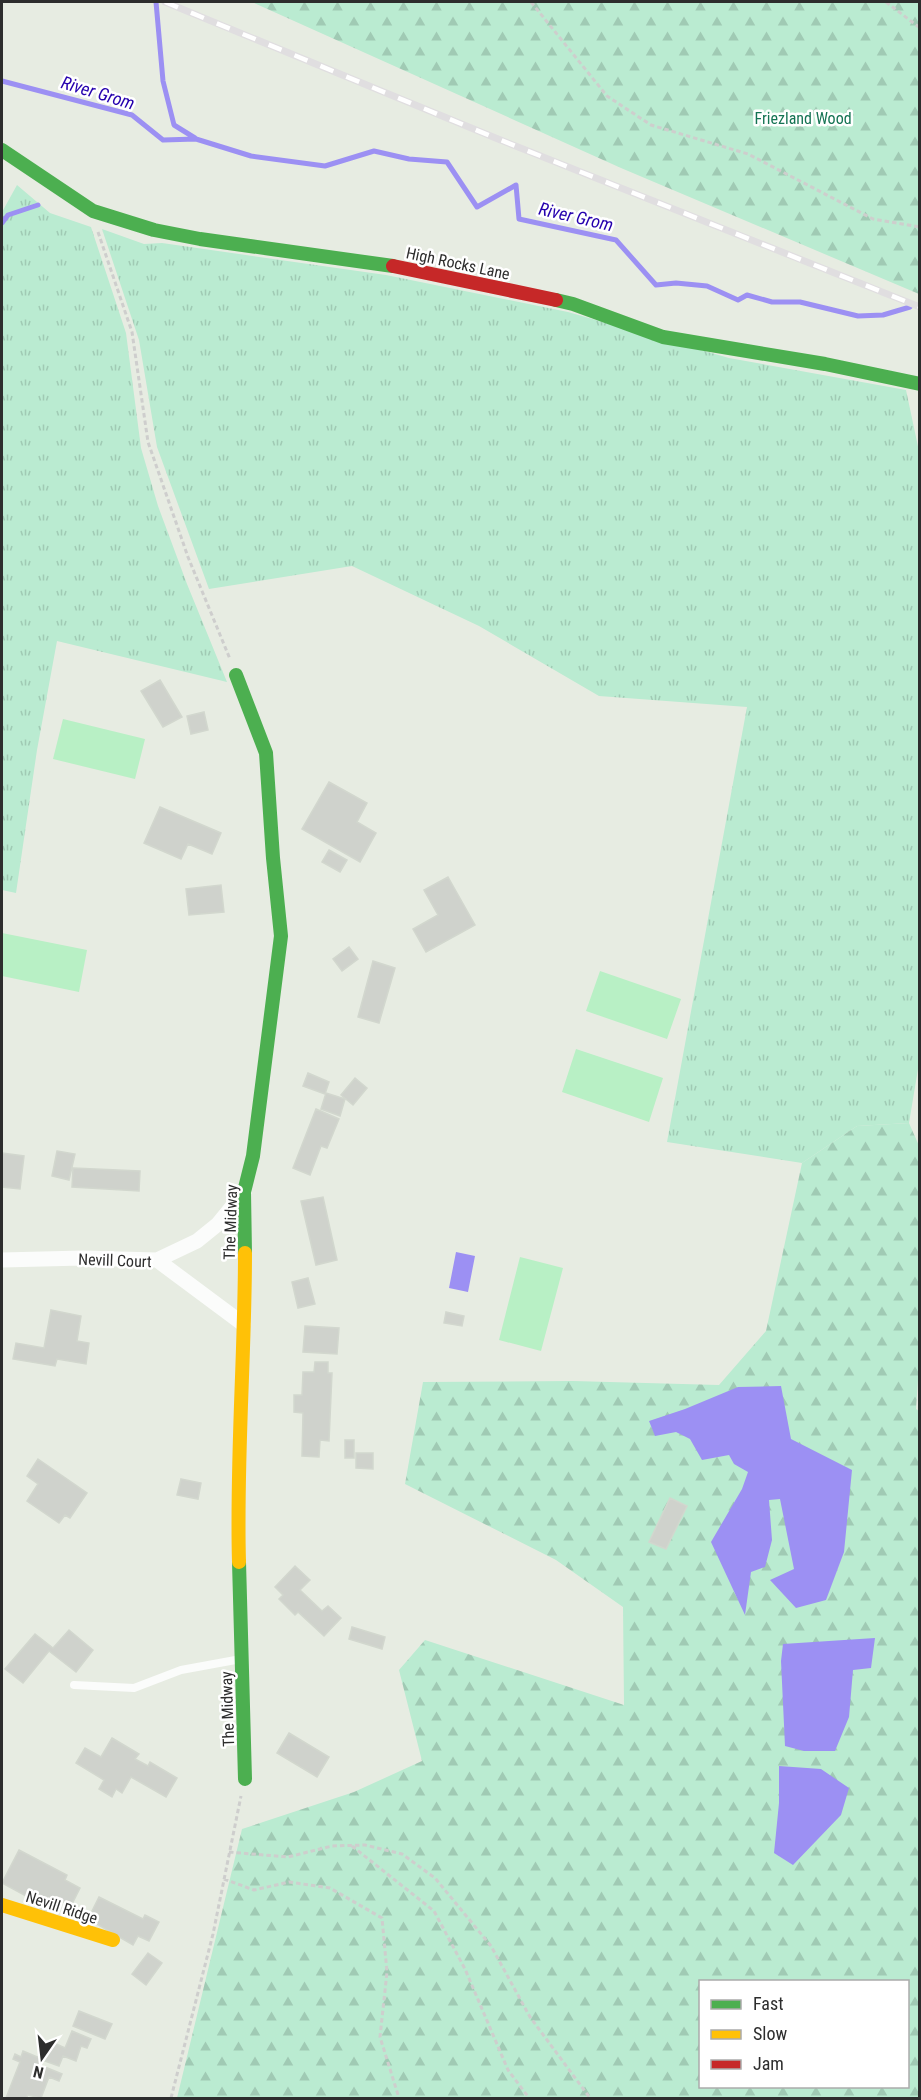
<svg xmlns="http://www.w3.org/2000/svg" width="921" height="2100" viewBox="0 0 921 2100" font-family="'Roboto Condensed',sans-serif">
	<defs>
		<pattern id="grass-tufts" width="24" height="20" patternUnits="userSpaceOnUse" patternTransform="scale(1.5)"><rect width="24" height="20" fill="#baebd1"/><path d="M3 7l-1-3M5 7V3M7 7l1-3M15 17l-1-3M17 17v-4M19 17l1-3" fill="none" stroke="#a0cab4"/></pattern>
		<pattern id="forest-firs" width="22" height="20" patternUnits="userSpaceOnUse" patternTransform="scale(1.5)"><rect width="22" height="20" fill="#baebd1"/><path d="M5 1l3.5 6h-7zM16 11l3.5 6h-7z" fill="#a0cab4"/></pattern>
	</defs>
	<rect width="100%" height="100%" fill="#e7ece2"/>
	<path fill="url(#grass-tufts)" d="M17 185 50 213 91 227 126 333 141 448 158 506 187 584 227 682 57 641 37 750 16 893 2 890V212Z
		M102 229 144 244 162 243 386 275 568 312 729 358 906 390 920 456V1057L909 1123 857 1126 802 1163 667 1142 747 707 599 696 479 626 352 566 209 589 157 447 139 340Z"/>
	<path fill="url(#forest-firs)" fill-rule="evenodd" d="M252 2H919V294L621 168Z
		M909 1123 920 1148V1351L916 1409 920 1412 919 2098H177L242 1829 354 1792 422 1761 399 1670 425 1640 624 1705 623 1607 556 1560 405 1484 423 1382 573 1381 719 1385 766 1331 802 1163 857 1126ZM700 1982H908V2086H700Z"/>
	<path fill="#b8f0c5" d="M63 719 145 739 135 779 53 759Z
		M2 933 87 950 79 992 2 976Z
		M600 971 681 999 667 1039 586 1011Z
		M576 1049 663 1078 649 1122 562 1092Z
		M520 1257 563 1268 541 1351 499 1340Z"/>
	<path fill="#9c90f3" d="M456 1252 475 1256 468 1292 449 1288Z
		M781 1386 791 1439 852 1470 844 1552 826 1600 796 1608 770 1580 794 1569 780 1499 769 1500 772 1540 765 1567 751 1572 745 1615 711 1542 742 1489 748 1472 734 1464 729 1455 702 1460 690 1439 676 1432 655 1436 649 1421 685 1409 738 1387Z
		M875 1638 871 1668 853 1670 849 1717 835 1751H804L785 1746 781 1661 783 1644Z
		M779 1766 821 1769 849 1788 841 1815 793 1865 774 1853 779 1803Z"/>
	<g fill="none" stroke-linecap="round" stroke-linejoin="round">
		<path stroke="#9c90f3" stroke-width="5" d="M156 2 163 81 174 125 195 138
			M2 81 132 115 163 140 196 139 251 156 325 166 374 151 409 159 447 162 477 207 516 185 519 219 616 240 656 285 676 283 707 286 738 300 747 295 772 302H800L858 316 883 315 910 307
			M2 223 8 215 38 205"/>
	</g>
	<path fill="#cfd2cc" stroke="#d2d7ce" stroke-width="1.5" d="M160 680 182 717 163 727 141 691Z
		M204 712 208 730 191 734 187 716Z
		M329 782 367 803 357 822 376 833 360 862 302 829Z
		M160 807 221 833 212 854 188 844 181 859 144 843Z
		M329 850 347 860 340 872 322 862Z
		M448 877 475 925 426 952 413 929 438 915 424 890Z
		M221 885 224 912 189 915 186 889Z
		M349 947 358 959 342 971 333 959Z
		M373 961 395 968 379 1023 358 1017Z
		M308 1073 329 1082 325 1094 303 1086Z
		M355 1078 367 1088 353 1105 341 1095Z
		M326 1093 345 1099 340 1116 321 1109Z
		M316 1109 339 1119 327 1148 321 1146 310 1175 293 1168Z
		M57 1151 75 1154 69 1180 52 1176Z
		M2 1153 24 1156 20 1189 2 1187Z
		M73 1168 140 1171 139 1191 72 1187Z
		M323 1197 337 1260 316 1265 301 1201Z
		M308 1278 315 1304 298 1308 292 1282Z
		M51 1310 81 1316 77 1341 89 1343 86 1364 57 1359 55 1366 13 1359 16 1343 44 1348Z
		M446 1312 464 1316 462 1326 444 1323Z
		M305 1326 339 1328 337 1354 303 1352Z
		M315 1362H328V1373H332L329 1441 320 1440 319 1457 302 1456 303 1413 294 1412V1395H302L303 1372H314Z
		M345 1440H354V1458H345Z
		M356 1453H373V1469L356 1468Z
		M38 1459 87 1493 70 1518 65 1515 59 1523 27 1501 38 1484 27 1476Z
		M181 1479 201 1483 198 1499 177 1495Z
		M670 1498 687 1506 666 1549 649 1542Z
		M295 1566 310 1580 300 1590 322 1611 328 1606 341 1618 324 1636 298 1612 295 1615 279 1599 283 1595 275 1587Z
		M352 1627 385 1637 382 1649 349 1639Z
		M69 1630 93 1650 76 1672 49 1651 23 1683 5 1669 35 1634 53 1648Z
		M289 1733 329 1757 317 1777 277 1753Z
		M112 1738 139 1754 135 1759 148 1766 150 1762 177 1778 166 1797 131 1777 122 1793 116 1789 112 1797 99 1789 104 1780 76 1763 85 1748 101 1757Z
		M19 1850 67 1875 65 1880 80 1888 71 1906 54 1897 46 1911 26 1901 28 1897 2 1883Z
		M99 1897 143 1919 145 1915 159 1922 149 1941 138 1936 133 1945 88 1919Z
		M148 1953 162 1963 146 1985 132 1974Z
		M79 2011 112 2024 105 2039 73 2026Z
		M72 2031 91 2039 87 2048 81 2046 76 2061 63 2056 59 2066 45 2061 52 2042 65 2048Z
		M23 2051 42 2059 40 2065 62 2074 59 2081 49 2077 41 2098 28 2095 26 2098H6L20 2062 13 2059 15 2054 21 2057Z"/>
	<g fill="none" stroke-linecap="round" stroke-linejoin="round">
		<path stroke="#cececd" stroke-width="3" stroke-dasharray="4.5 3" stroke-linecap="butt" d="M531 2 607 96 651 125 748 154 873 219 920 227
			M886 2 920 28
			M98 232 132 332 148 442 188 557 230 659
			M352 1846 434 1911 465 1969 508 2070 529 2098
			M229 1852 288 1857 332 1846 365 1845 402 1854 435 1878 491 1946 530 2017 590 2098
			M224 1879 254 1890 289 1882 330 1888 382 1918 387 1972 380 2037 399 2098
			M171 2098 213 1934 241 1796"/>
		<path stroke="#fbfcfb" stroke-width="8" d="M74 1685 134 1688 181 1670 241 1659"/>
		<path stroke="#fbfcfb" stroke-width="15" d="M2 1260 83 1258 157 1260 243 1324
			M157 1260 197 1241 218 1224 244 1192"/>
		<path stroke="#4caf50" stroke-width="14" d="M2 150 93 211 154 230 200 239 393 266
			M556 300 573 304 663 337 825 364 920 384
			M236 675 266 753 273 858 281 936 253 1156 244 1192 245 1253
			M239 1562 245 1779"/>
		<path stroke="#ffc107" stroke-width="14" d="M239 1562C236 1459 245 1356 245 1253
			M2 1905 113 1940"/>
		<path stroke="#c62828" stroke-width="14" d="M393 266 556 300"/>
		<g stroke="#e0dee0" stroke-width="7">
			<path id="rail" d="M165 2 498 139 920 307"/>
		</g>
		<use href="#rail" stroke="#fff" stroke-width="4.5" stroke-dasharray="14" stroke-linecap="butt"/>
	</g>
	<g text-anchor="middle" stroke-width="5" stroke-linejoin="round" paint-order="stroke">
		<g font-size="16" fill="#147353" stroke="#fff">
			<text x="803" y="124">Friezland Wood</text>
		</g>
		<g font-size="16" fill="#2d2d2d" stroke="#fff">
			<text transform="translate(458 263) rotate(12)" y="6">High Rocks Lane</text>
			<text transform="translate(230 1222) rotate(-88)" y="6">The Midway</text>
			<text transform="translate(115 1260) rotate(2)" y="6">Nevill Court</text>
			<text transform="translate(227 1709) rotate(-92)" y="6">The Midway</text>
			<text transform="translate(62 1907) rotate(18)" y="6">Nevill Ridge</text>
		</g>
		<g font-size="18" font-style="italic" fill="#2500ae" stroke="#fff">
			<text transform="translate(98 93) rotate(17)" y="6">River Grom</text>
			<text transform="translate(576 217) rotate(13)" y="6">River Grom</text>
		</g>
	</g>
	<rect width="921" height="2100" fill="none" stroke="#2d2d2d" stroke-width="6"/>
	<rect x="699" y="1980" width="210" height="108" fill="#ffffff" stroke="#ababab" stroke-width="1.5"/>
	<rect x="711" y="2000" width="30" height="9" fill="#4caf50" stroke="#ababab" stroke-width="1.5"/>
	<text x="753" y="2010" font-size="18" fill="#2d2d2d">Fast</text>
	<rect x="711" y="2030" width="30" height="9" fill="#ffc107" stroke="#ababab" stroke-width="1.5"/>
	<text x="753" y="2040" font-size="18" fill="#2d2d2d">Slow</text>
	<rect x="711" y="2060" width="30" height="9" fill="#c62828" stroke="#ababab" stroke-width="1.5"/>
	<text x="753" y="2070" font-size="18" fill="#2d2d2d">Jam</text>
	<g transform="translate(42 2058) rotate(194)" stroke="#ffffff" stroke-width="4.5" paint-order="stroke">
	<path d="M0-4.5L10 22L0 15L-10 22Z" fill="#2d2d2d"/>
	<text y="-9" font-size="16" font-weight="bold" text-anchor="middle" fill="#2d2d2d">N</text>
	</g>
</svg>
